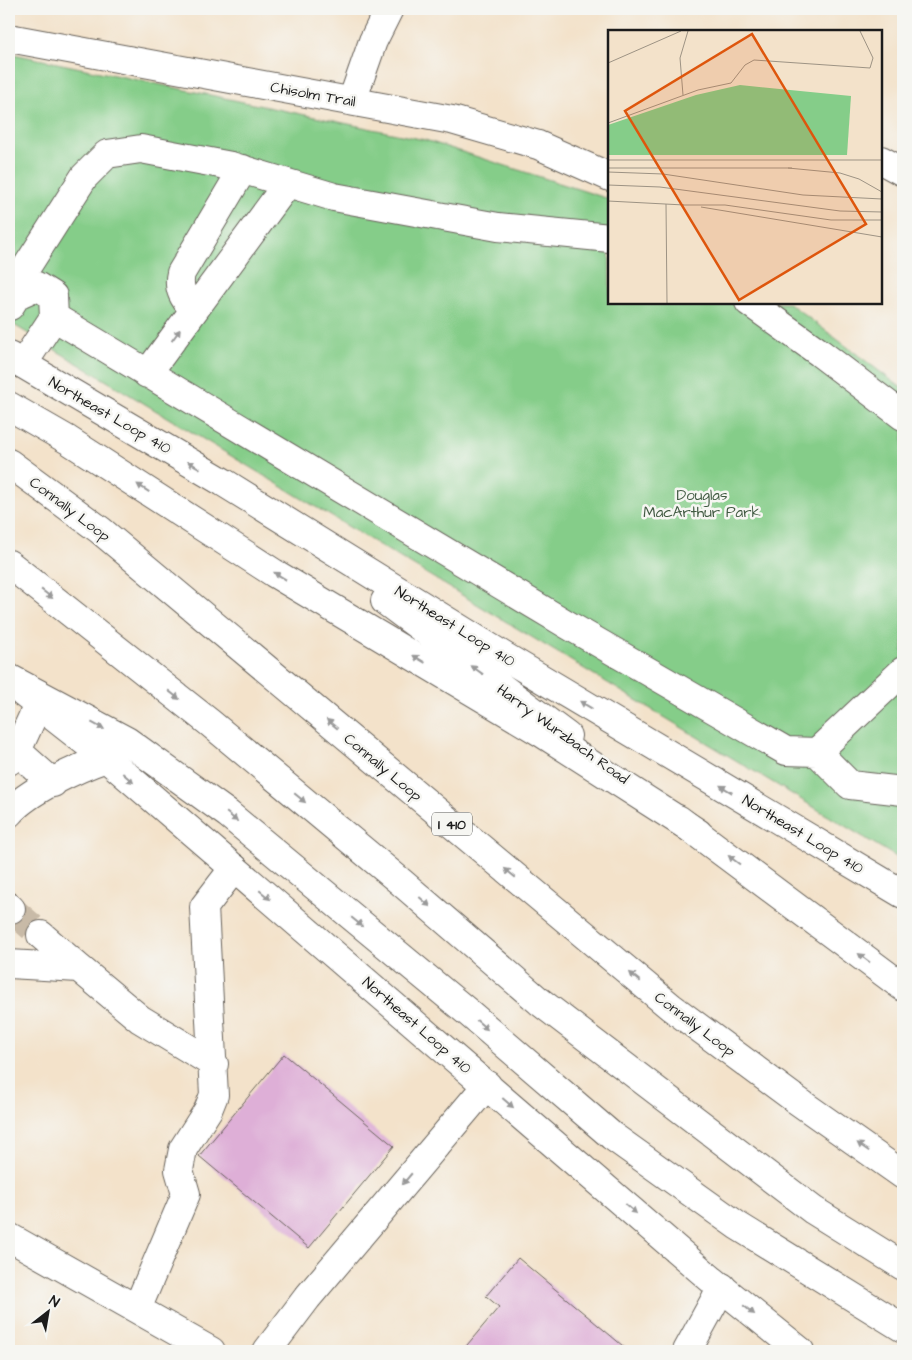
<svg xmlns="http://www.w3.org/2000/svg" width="912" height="1360" viewBox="0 0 912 1360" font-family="'Architects Daughter',sans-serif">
	<rect width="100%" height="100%" fill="#f6f6f2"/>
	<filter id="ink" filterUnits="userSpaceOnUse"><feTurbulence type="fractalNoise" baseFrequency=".02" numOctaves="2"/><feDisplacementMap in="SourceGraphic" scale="10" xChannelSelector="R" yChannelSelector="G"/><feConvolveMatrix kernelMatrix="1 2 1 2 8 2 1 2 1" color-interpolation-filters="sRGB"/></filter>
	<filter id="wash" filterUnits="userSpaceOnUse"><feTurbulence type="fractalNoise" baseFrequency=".0096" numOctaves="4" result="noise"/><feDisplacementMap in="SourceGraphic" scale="20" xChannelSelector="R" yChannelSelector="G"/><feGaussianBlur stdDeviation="1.12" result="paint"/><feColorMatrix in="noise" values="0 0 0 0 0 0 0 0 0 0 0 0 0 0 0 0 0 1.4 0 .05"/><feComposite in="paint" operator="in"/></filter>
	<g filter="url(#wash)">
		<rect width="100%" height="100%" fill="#f3e2ca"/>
		<path fill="#85cd89" stroke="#507452" d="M9 53 425 140 609 199 610 302 789 303 903 389V861L9 322Z"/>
		<g id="blocks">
			<path fill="#deafd7" d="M284 1054 394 1146 309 1248 199 1156Z
				M518 1258 629 1351H462L499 1307 486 1296Z"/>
		</g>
	</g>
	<g filter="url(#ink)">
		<use href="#blocks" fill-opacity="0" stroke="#676159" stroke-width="1"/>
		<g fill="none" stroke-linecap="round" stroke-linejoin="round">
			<path stroke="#c8baa7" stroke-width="28" stroke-dasharray="28 14" stroke-linecap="butt" d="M11 909 41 935"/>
			<g stroke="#676159" stroke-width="30">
				<path id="minor" d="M9 38 452 120 538 145 610 177
					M352 101 373 41 389 9
					M881 160 903 172
					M9 289 17 295 24 271 84 177 107 154 141 149 231 166 334 197 498 227 610 238
					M749 302 820 353 903 416
					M10 306 17 295 37 286 53 296 54 317 23 364
					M194 310C184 299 177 289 181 273L243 169
					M54 317 568 625 786 751 817 752 903 671
					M147 374 288 183
					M17 751 53 783
					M817 752 850 785 903 791
					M9 761 17 751 38 705
					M9 813C28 791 77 768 106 758
					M9 907 11 909
					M41 935 79 968
					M9 964 79 968 140 1019 214 1064
					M9 1237 211 1351
					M137 1309 186 1194 179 1170 183 1149 208 1110 214 1095 204 907 234 868
					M267 1351 307 1298 487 1085
					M687 1351 722 1287"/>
			</g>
			<g stroke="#676159" stroke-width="30">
				<path id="major" d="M9 356 223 482 502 655 903 894
					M385 601 567 736
					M23 693 106 758 712 1280 800 1351
					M678 819 903 987"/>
			</g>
			<g stroke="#676159" stroke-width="30">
				<path id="highway" d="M9 406 68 440 274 573 542 733 698 833
					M9 463 100 530 671 1007 795 1099 903 1175
					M9 564 210 723 401 882 539 1001 813 1210 903 1266
					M9 678 127 741 228 814 470 1014 612 1136 738 1226 903 1328"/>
			</g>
			<use href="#minor" stroke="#fff" stroke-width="28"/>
			<use href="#major" stroke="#fff" stroke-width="28"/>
			<use href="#highway" stroke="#fff" stroke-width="28"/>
		</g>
		<defs><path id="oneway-solid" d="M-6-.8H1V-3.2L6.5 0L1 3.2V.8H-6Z" transform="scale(1.25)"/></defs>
		<g fill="#999">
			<use href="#oneway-solid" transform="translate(176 335) rotate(-54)"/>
			<use href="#oneway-solid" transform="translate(194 465) rotate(-150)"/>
			<use href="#oneway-solid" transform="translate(143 488) rotate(-147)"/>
			<use href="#oneway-solid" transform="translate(280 576) rotate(-149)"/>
			<use href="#oneway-solid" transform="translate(47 594) rotate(38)"/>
			<use href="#oneway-solid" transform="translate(419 659) rotate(-149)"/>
			<use href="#oneway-solid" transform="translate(477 670) rotate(-144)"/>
			<use href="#oneway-solid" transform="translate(174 695) rotate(38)"/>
			<use href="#oneway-solid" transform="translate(586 705) rotate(-149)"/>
			<use href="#oneway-solid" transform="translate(332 724) rotate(-140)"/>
			<use href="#oneway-solid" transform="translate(98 726) rotate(28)"/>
			<use href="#oneway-solid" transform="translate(128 778) rotate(41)"/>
			<use href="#oneway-solid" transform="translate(726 789) rotate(-149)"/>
			<use href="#oneway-solid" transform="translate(300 798) rotate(40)"/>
			<use href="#oneway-solid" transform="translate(232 817) rotate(39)"/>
			<use href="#oneway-solid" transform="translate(734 860) rotate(-143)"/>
			<use href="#oneway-solid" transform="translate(510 873) rotate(-140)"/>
			<use href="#oneway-solid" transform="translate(265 895) rotate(40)"/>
			<use href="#oneway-solid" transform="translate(425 902) rotate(41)"/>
			<use href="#oneway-solid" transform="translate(357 922) rotate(40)"/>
			<use href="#oneway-solid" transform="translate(864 958) rotate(-143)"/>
			<use href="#oneway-solid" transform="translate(635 977) rotate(-140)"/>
			<use href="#oneway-solid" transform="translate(482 1025) rotate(41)"/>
			<use href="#oneway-solid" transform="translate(508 1103) rotate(41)"/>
			<use href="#oneway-solid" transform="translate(863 1147) rotate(-145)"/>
			<use href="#oneway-solid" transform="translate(407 1179) rotate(130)"/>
			<use href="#oneway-solid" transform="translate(631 1209) rotate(41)"/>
			<use href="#oneway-solid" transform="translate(749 1310) rotate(39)"/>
		</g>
	</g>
	<g text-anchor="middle" stroke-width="5" stroke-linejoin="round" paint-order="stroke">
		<rect fill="#f6f6f2" stroke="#5d5d5c" stroke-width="1" x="432" y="812.5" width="40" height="23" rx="4"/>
		<g font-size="14" font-weight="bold" fill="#1c1c1c">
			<text x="452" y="829">I 410</text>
		</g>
		<g font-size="15" fill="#1c1c1c" stroke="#f6f6f2">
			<text transform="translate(313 94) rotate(10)" y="5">Chisolm Trail</text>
			<text transform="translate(110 415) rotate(30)" y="5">Northeast Loop 410</text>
			<text transform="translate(70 509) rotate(37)" y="5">Connally Loop</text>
			<text transform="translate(455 626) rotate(32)" y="5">Northeast Loop 410</text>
			<text transform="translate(563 734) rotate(36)" y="5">Harry Wurzbach Road</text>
			<text transform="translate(383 767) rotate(40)" y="5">Connally Loop</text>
			<text transform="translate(803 834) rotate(31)" y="5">Northeast Loop 410</text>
			<text transform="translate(695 1024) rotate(37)" y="5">Connally Loop</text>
			<text transform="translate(417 1025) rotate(41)" y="5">Northeast Loop 410</text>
		</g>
		<g font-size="15" fill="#415a42" stroke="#f6f6f2">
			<text x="702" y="500">Douglas<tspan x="702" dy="17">MacArthur Park</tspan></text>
		</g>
	</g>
	<g transform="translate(608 30)">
		<rect width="274" height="274" fill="#f3e2ca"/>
		<path d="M132 55 243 66 239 125H0V95L88 65Z" fill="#85cd89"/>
		<path fill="none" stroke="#9d9384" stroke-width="1" d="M0 33 73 1M75 65 72 28 80 1M0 93 90 60 123 53 137 35 146 30 262 38 265 28 252 1M0 130H274M0 138H184M180 138 232 143 251 149 274 162M0 142 55 144 195 165 274 169M0 155 52 157 232 181 274 182M0 171 76 175M58 174 59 273M73 175H117L223 190H274M93 177 274 207"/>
		<path fill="#de560d" fill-opacity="0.15" stroke="#de560d" stroke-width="2.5" d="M144 4 258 194 131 270 17 81Z"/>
		<rect width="274" height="274" fill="none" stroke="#1c1c1c" stroke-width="2.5"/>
	</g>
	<rect width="912" height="1360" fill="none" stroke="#f6f6f2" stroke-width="30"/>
	<g transform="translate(48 1312) rotate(31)" stroke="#f6f6f2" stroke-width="4" paint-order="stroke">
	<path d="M0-4L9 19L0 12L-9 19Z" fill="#1c1c1c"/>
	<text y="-8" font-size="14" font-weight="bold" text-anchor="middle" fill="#1c1c1c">N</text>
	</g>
</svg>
